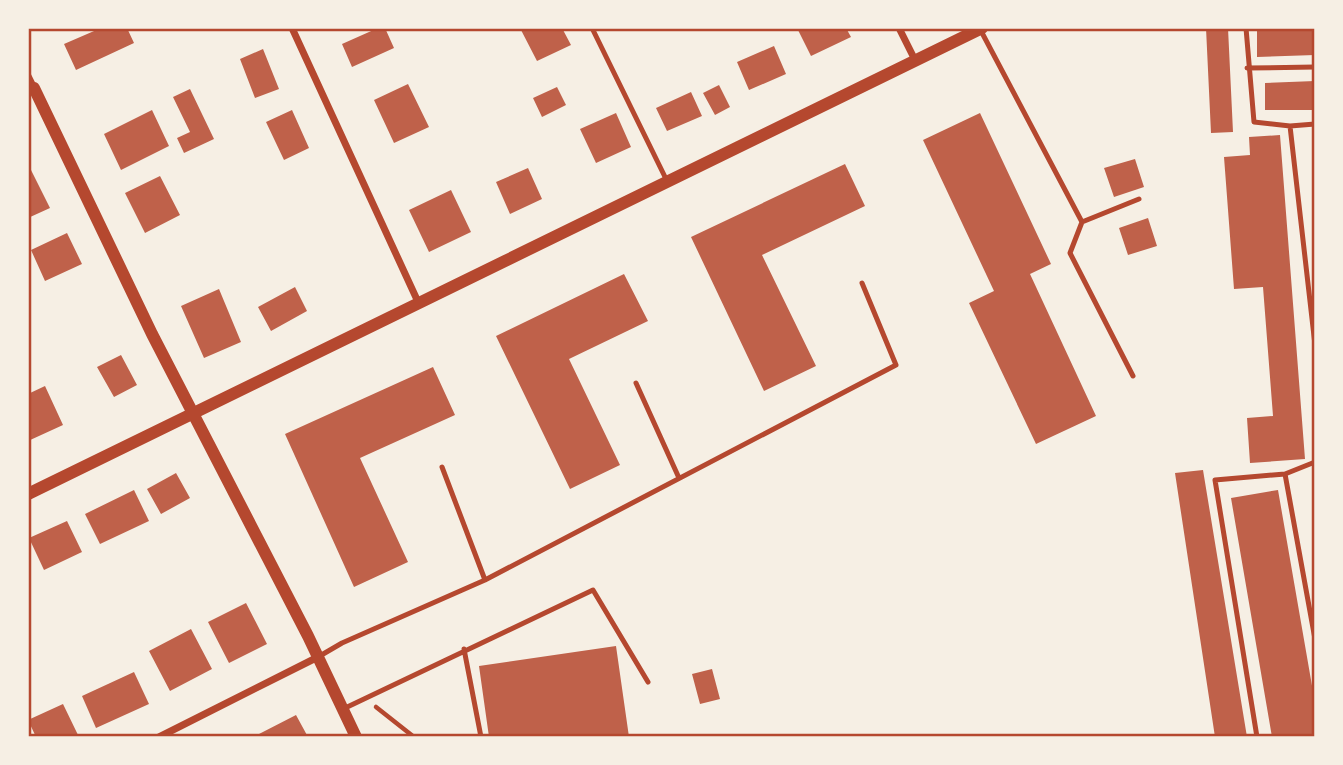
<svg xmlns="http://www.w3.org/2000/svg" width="1343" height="765" viewBox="0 0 1343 765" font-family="Helvetica,sans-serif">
	<rect width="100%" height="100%" fill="#f6efe4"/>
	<path fill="#bf614a" d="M101 28H127L134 43 76 70 64 44Z
		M378 28H385L394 48 352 67 342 44Z
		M525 28H562L571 45 537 61 521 30Z
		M797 28H846L851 37 811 56Z
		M1206 28H1228L1233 132 1211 133Z
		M1257 28H1315V55L1257 57Z
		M774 46 786 74 749 90 737 62Z
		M263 49 279 89 255 98 240 59Z
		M1315 81V110H1265V83Z
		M408 84 429 127 394 143 374 100Z
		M719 85 730 107 715 115 703 93Z
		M557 87 566 105 542 117 533 98Z
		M190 89 214 139 184 153 177 138 190 132 173 97Z
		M691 92 702 116 667 131 656 108Z
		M152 110 169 146 121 170 104 134Z
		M292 110 309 148 284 160 266 122Z
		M616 113 631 147 596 163 580 129Z
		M980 113 1051 264 1030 274 1096 416 1036 444 969 303 994 291 923 140Z
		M1280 135 1305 459 1250 463 1247 418 1273 416 1263 287 1234 289 1224 157 1250 155 1249 137Z
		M1135 159 1144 187 1114 197 1104 168Z
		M28 164 50 208 28 218Z
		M845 164 865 206 762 255 816 366 764 391 691 237Z
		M528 168 542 199 510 214 496 182Z
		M160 176 180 215 145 233 125 193Z
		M451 190 471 232 429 252 409 210Z
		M1148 218 1157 246 1128 255 1119 228Z
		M67 233 82 264 45 281 31 250Z
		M624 274 648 321 569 359 620 465 570 489 496 336Z
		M295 287 307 311 271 331 258 307Z
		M219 289 241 342 204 358 181 306Z
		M121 355 137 385 114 397 97 367Z
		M433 367 455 415 360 458 408 562 354 587 285 434Z
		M45 386 63 425 28 441V394Z
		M1203 470 1247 737H1215L1175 473Z
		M176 473 190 498 161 514 147 489Z
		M134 490 149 521 100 544 85 514Z
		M1278 490 1315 703V737H1272L1231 498Z
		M67 521 82 552 44 570 29 538Z
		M246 603 267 644 229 663 208 622Z
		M191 629 212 669 170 691 149 651Z
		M616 646 629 737H489L479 666Z
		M712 669 720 699 700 704 692 674Z
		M134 672 149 704 96 728 82 696Z
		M63 704 78 735 36 737 28 720Z
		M296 715 308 737H261L259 734Z"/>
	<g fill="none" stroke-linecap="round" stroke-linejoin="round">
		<path stroke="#b5482f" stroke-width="4.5" d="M376 707 414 737"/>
		<path stroke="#b5482f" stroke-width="5" d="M592 28 667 181
			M1246 28 1254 122 1290 126 1315 124
			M980 29 1082 222 1070 253 1133 376
			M1247 68 1315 67
			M1290 126 1315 345
			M1082 222 1139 199
			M636 383 679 478
			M442 467 485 580
			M1285 474 1315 639
			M464 649 481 737
			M318 657 342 643 485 580 896 365 862 283
			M343 709 593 590 648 682
			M1257 737 1215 480 1285 474 1315 462"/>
		<path stroke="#b5482f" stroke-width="7" d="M292 28 419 304
			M899 28 915 60
			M28 76 34 88
			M159 737 318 657"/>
		<path stroke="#b5482f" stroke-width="12" d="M34 88 152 334 308 636 356 737
			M28 494 982 28"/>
	</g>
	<rect width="1343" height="765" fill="none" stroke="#f6efe4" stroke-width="60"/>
	<rect x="30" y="30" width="1283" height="705" fill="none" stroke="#b5482f" stroke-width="2.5"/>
</svg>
